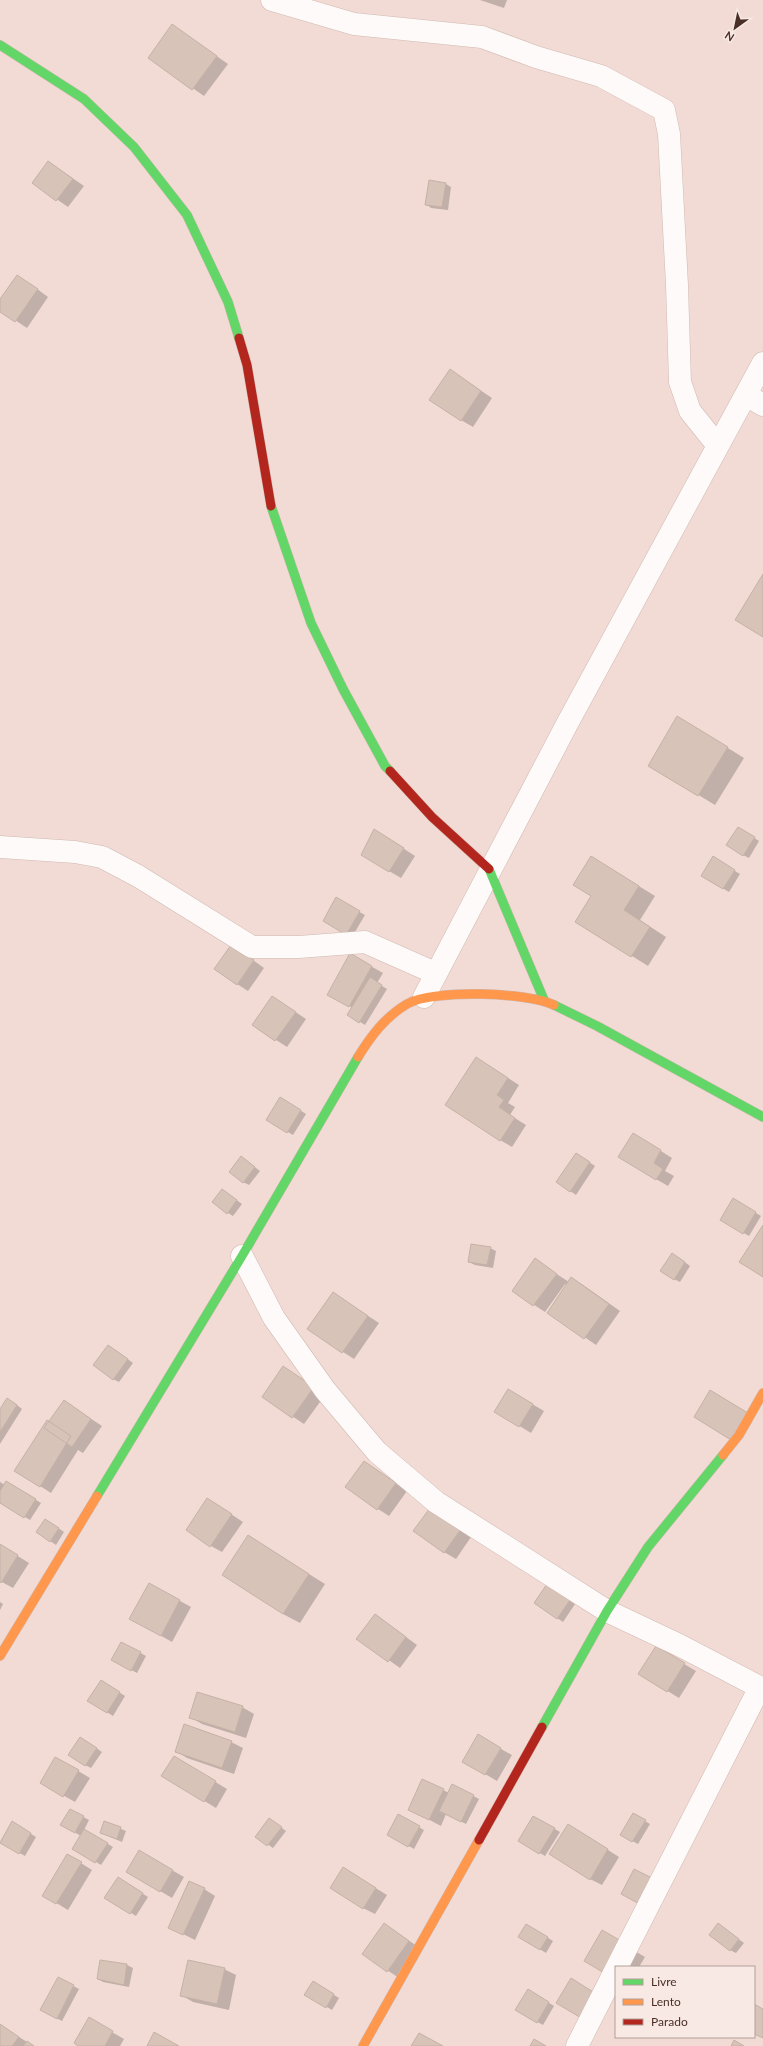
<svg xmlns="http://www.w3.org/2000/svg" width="763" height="2046" viewBox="0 0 763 2046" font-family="Lato,sans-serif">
	<rect width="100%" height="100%" fill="#f2dbd4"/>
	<path fill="#0003" d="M480 0H507L504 8Z
		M173 26 228 64 204 96 149 58Z
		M49 162 84 186 68 207 33 183Z
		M446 184 451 187 448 210 431 208 426 204Z
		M29 283 48 297 27 328 0 310V300Z
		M450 370 492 398 473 427 461 420Z
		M694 727 744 758 715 805 649 765Z
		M744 831 759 841 749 858 743 855Z
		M386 837 415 856 401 878 389 871Z
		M713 858 740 874 729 892 702 876Z
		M608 867 655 896 640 920 666 937 648 966 632 956Z
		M336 899 365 915 352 937 324 921Z
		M243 953 264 968 248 991 237 984Z
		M351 955 383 973 377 983 387 989 365 1025 349 1015 353 1008 328 994Z
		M273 997 306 1019 287 1047 253 1025Z
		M488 1065 519 1085 508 1103 515 1107 510 1115 526 1125 512 1147 500 1140Z
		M281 1098 306 1114 293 1135 268 1120Z
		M645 1141 672 1158 665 1171 674 1176 668 1186 656 1179Z
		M581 1157 595 1166 576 1195 557 1182Z
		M247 1161 260 1171 249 1185 243 1182Z
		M228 1194 242 1204 233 1216 228 1213Z
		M733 1199 761 1216 749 1236 721 1220Z
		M490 1248 496 1251 493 1268 475 1265 469 1262Z
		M678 1257 690 1266 680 1282 674 1279Z
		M535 1260 569 1282 572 1278 583 1285 620 1311 596 1345 548 1312 567 1286 565 1284 545 1312 513 1291Z
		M333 1293 379 1323 354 1359 343 1352Z
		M114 1349 133 1363 119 1382 113 1379Z
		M283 1368 325 1395 304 1424 263 1397Z
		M508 1390 544 1411 531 1433 495 1411Z
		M64 1401 102 1426 83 1453 78 1450 51 1493 40 1486 49 1422Z
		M13 1402 22 1409 0 1444V1411Z
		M364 1462 407 1491 389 1516 378 1509Z
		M0 1482 5 1485 7 1482 41 1503 30 1520 1 1502 0 1504Z
		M208 1499 243 1522 222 1552 211 1546Z
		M430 1509 471 1537 456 1559 444 1552Z
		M51 1523 64 1532 56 1545 37 1532Z
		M248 1536 325 1584 300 1623 283 1614Z
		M0 1545 29 1563 13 1588 0 1581Z
		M149 1584 191 1607 172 1642 142 1625Z
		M553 1589 575 1604 563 1622 557 1618Z
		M0 1602 3 1604 0 1610Z
		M376 1615 417 1645 400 1668 358 1638Z
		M122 1643 146 1656 137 1673 113 1660Z
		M667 1654 696 1671 679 1698 640 1674Z
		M106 1684 125 1696 113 1716 107 1712Z
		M242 1707 254 1714 246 1738 202 1724 190 1717Z
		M478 1736 512 1755 497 1781 463 1761Z
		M86 1741 102 1752 91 1768 85 1765Z
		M231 1742 243 1748 234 1774 187 1758 176 1751Z
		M174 1757 227 1789 216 1808 163 1776Z
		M56 1758 90 1778 75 1802 41 1783Z
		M453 1785 479 1799 466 1824 446 1814 441 1826 409 1809 443 1790 449 1793Z
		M70 1810 89 1820 84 1830 113 1847 101 1865 73 1848 81 1836 62 1825Z
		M633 1814 650 1824 638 1844 621 1835Z
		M399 1816 424 1830 414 1849 388 1834Z
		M534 1817 560 1832 545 1856 519 1841Z
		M12 1822 36 1837 25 1856 0 1842Z
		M105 1822 126 1831 122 1842 101 1833Z
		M275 1823 286 1831 273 1848 257 1837Z
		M580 1832 619 1857 602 1885 590 1879Z
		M140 1852 184 1877 172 1898 128 1872Z
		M68 1855 92 1870 68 1910 43 1895Z
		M354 1875 387 1895 375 1914 363 1908Z
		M118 1878 148 1897 136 1916 105 1897Z
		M204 1889 215 1896 195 1940 169 1927Z
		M384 1924 420 1948 399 1978 363 1954Z
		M527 1925 553 1941 546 1953 520 1937Z
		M723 1928 744 1943 736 1953 730 1950Z
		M602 1932 645 1957 639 1967H616Z
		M101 1961 127 1965 133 1968 129 1987 103 1982 98 1979Z
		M224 1969 236 1975 229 2010 193 2002 181 1995Z
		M58 1978 79 1989 62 2021 47 2013Z
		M313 1982 339 1998 332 2010 306 1994Z
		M528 1990 554 2006 543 2025 516 2010Z
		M89 2019 124 2039 120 2046H80Z
		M0 2025 27 2042 33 2046H0Z"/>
	<path fill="#d8c3b8" stroke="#c5b1a5" d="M172 24 217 56 192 90 148 58Z
		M48 161 73 179 56 201 32 183Z
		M429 180 446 183 442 207 425 205Z
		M17 275 38 289 15 322 0 312V299Z
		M450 369 481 391 461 421 429 400Z
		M763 574V637L735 620Z
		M677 716 728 747 698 796 648 766Z
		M738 827 755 837 743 856 726 845Z
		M374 829 404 848 389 872 361 855Z
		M591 856 639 886 624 910 650 927 631 957 575 922 591 896 573 885Z
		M713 856 735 870 723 889 701 876Z
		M336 897 360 911 346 935 323 921Z
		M231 945 254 960 237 985 214 969Z
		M350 953 372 966 349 1007 327 995Z
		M370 977 382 985 359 1023 347 1015Z
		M272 996 296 1012 275 1041 252 1025Z
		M476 1057 508 1078 497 1095 504 1100 499 1107 515 1118 500 1141 445 1105Z
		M280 1097 301 1110 287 1133 266 1120Z
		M633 1133 661 1150 654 1163 663 1169 656 1180 618 1157Z
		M576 1153 590 1162 570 1192 556 1182Z
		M241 1156 255 1167 243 1183 229 1172Z
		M222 1189 237 1200 227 1214 212 1202Z
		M733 1198 756 1212 743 1234 720 1220Z
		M763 1225V1277L739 1262Z
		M471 1244 491 1247 487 1265 468 1262Z
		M672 1253 685 1262 674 1280 660 1271Z
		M535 1258 557 1274 533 1306 512 1291Z
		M571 1277 609 1304 584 1339 547 1313Z
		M333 1292 368 1316 342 1353 307 1329Z
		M108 1345 128 1359 113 1380 93 1365Z
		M283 1366 314 1387 292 1418 262 1397Z
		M508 1389 533 1404 519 1427 494 1412Z
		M710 1390 748 1413 731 1440 694 1417Z
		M7 1398 17 1405 0 1432V1409Z
		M64 1400 91 1419 72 1447 44 1428Z
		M47 1420 71 1436 40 1487 14 1471Z
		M364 1461 396 1483 377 1510 345 1487Z
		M6 1481 36 1499 24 1518 0 1503V1491Z
		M207 1498 232 1514 210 1547 186 1530Z
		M430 1508 461 1529 444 1553 413 1531Z
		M45 1519 59 1528 50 1542 36 1532Z
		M248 1535 309 1574 283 1614 222 1575Z
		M0 1544 18 1555 1 1583 0 1582Z
		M149 1583 180 1600 161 1636 129 1619Z
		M547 1584 570 1600 557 1619 534 1603Z
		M375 1614 406 1637 388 1662 356 1639Z
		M121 1642 141 1652 131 1671 111 1660Z
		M656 1646 685 1663 667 1692 638 1674Z
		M101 1680 120 1692 107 1713 87 1701Z
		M197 1692 243 1706 235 1732 189 1718Z
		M184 1724 232 1741 222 1768 175 1752Z
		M478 1734 501 1748 485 1775 462 1762Z
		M80 1737 97 1748 85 1766 68 1755Z
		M174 1756 216 1781 204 1802 161 1776Z
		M55 1757 79 1770 63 1797 40 1783Z
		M422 1779 444 1789 429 1820 408 1810Z
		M452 1784 474 1795 461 1822 439 1811Z
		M70 1809 84 1816 75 1833 60 1825Z
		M633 1813 646 1820 632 1842 620 1835Z
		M398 1814 420 1826 408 1847 387 1835Z
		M533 1816 555 1828 539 1854 518 1841Z
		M269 1818 282 1827 267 1846 255 1837Z
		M12 1821 31 1833 19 1854 0 1843Z
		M104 1821 121 1827 117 1839 100 1833Z
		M568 1824 608 1849 590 1880 549 1854Z
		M84 1829 108 1843 95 1863 72 1849Z
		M139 1850 173 1870 160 1892 126 1872Z
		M67 1854 82 1862 56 1904 42 1896Z
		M343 1867 376 1888 363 1909 330 1888Z
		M634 1869 658 1881 645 1907 621 1894Z
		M118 1877 143 1893 130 1914 104 1898Z
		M189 1881 205 1888 183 1935 168 1928Z
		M384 1923 409 1941 387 1972 362 1954Z
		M718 1923 739 1939 730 1951 709 1935Z
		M526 1924 548 1937 540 1950 518 1937Z
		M602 1930 635 1949 616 1980 584 1961Z
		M100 1960 127 1964 124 1985 97 1979Z
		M188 1960 225 1968 217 2004 180 1996Z
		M58 1977 74 1985 57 2019 40 2010Z
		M571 1978 598 1995 583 2019 556 2003Z
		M313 1981 334 1994 326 2008 304 1995Z
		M528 1989 549 2002 537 2023 515 2010Z
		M754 2004 763 2009V2038L754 2034Z
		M89 2017 113 2031 105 2046H78L74 2043Z
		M0 2024 19 2037 12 2046H0Z
		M154 2032 179 2046H147Z
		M419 2033 443 2046H411Z
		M534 2039 546 2046H530Z
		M734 2040 744 2046H731Z
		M27 2041 34 2046H23Z"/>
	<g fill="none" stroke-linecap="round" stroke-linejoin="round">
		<g stroke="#d0b9b1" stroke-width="23">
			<path id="street" d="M272 0 354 24 482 37 536 57 601 76 664 110 669 134 677 285 680 382 690 411 718 446
				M746 395 763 405
				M0 847 75 852 102 857 138 876 252 947H299L365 942 435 973
				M424 997 567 724 763 363
				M242 1256 274 1318 325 1390 377 1452 436 1502 607 1611 679 1645 763 1689
				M617 1967 760 1687
				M577 2046 616 1969"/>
		</g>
		<g stroke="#d0b9b1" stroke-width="10">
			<path id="fast" d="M0 45 84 99 134 147 187 215 228 302 239 338
				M271 506 311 623 343 689 385 766 390 771
				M489 869 544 1000
				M554 1005 597 1026 763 1117
				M97 1496 242 1256 358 1057
				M542 1727 607 1611 648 1547 723 1455"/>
		</g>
		<g stroke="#d0b9b1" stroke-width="10">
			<path id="slow" d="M358 1057C371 1036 385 1017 407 1004 433 989 527 992 554 1005
				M723 1455 739 1435 763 1393
				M0 1656 97 1496
				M363 2046 479 1840"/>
		</g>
		<g stroke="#d0b9b1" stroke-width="10">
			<path id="jam" d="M239 338 247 365 271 506
				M390 771 432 817 489 869
				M479 1840 542 1727"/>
		</g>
		<use href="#street" stroke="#fdfaf9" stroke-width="22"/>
		<use href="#fast" stroke="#63d668" stroke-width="9"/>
		<use href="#slow" stroke="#ff974d" stroke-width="9"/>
		<use href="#jam" stroke="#b3261e" stroke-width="9"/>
	</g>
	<rect x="615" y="1966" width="140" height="72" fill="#f8e9e5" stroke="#b29f99"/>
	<rect x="623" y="1979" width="20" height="6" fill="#63d668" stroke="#b29f99"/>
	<text x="651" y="1986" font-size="12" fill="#4a2f27">Livre</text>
	<rect x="623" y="1999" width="20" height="6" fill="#ff974d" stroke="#b29f99"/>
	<text x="651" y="2006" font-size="12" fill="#4a2f27">Lento</text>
	<rect x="623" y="2019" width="20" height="6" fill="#b3261e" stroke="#b29f99"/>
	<text x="651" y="2026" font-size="12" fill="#4a2f27">Parado</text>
	<g transform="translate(735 28) rotate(213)" stroke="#f8e9e5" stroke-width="3" paint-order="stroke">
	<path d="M0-3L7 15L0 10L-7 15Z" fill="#4a2f27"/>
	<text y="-6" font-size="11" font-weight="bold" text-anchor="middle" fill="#4a2f27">N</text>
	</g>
</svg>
